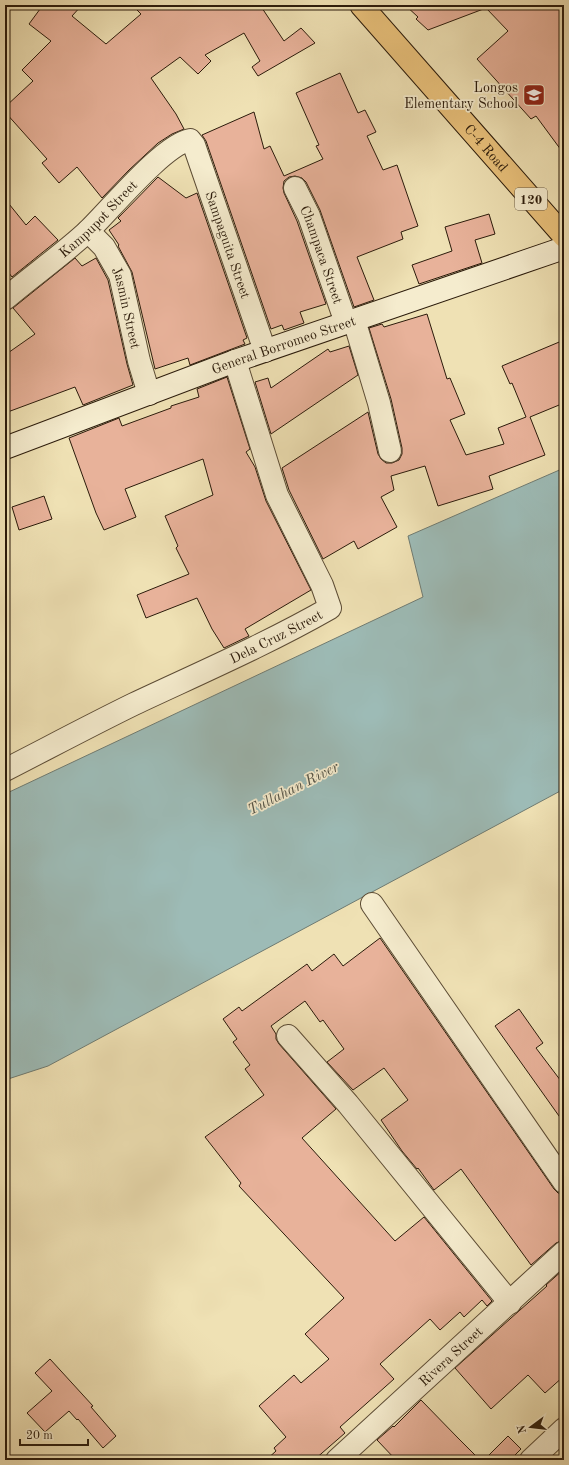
<svg xmlns="http://www.w3.org/2000/svg" width="569" height="1465" viewBox="0 0 569 1465" font-family="'Old Standard TT',serif">
	<rect width="100%" height="100%" fill="#efe1b4"/>
	<filter id="stains"><feTurbulence type="fractalNoise" baseFrequency=".005" numOctaves="4"/><feColorMatrix values="0 0 0 0 .2 0 0 0 0 .09 0 0 0 0 .02 0 0 0 .5 -.17"/></filter>
	<radialGradient id="worn" r=".72"><stop offset=".6" stop-color="#630" stop-opacity="0"/><stop offset="1" stop-color="#630" stop-opacity=".3"/></radialGradient>
	<path fill="#9dbbb6" stroke="#6f7b72" d="M564 468V789L48 1066 5 1080V794L423 597 408 536Z"/>
	<path fill="#e8b29a" stroke="#2b1b0b" d="M43 5H82L72 16 106 44 141 14 132 5H260L284 41 301 28 315 43 258 76 252 67 260 61 244 33 205 55 211 61 198 74 180 57 151 78 176 114 184 129 172 134 158 143 129 170 102 198 77 167 59 183 42 163 47 159 5 112V107L33 81 22 70 51 41 29 24Z
		M405 5H564V154L536 116 531 119 477 59 508 31 486 8 428 30 416 19 418 17Z
		M340 73 358 113 365 110 376 132 367 136 383 170 397 165 418 226 401 232 403 239 357 257 374 300 354 307 320 210 306 182 302 178 295 176 289 177 284 181 283 188 284 193 297 221 326 304 300 312 304 323 284 330 282 325 271 329 206 141 202 135 254 112 264 149 270 146 284 176 323 159 316 146 319 145 296 93Z
		M158 177 186 198 197 193 247 338 243 340 245 344 190 365 188 358 155 369 132 272 118 246 119 245 109 230 121 221 118 218Z
		M5 199 26 225 35 216 58 240 12 277 5 268Z
		M489 214 495 234 475 240 482 263 419 284 412 265 452 251 445 227Z
		M75 258 82 266 96 258 108 280 127 364 133 385 83 405 75 387 5 413V355L35 334 13 308Z
		M427 314 447 379 450 378 465 414 450 420 466 455 504 444 498 428 526 417 512 383 510 384 502 366 564 340V403L530 417 545 455 489 476 493 489 438 506 425 466 391 476 394 490 381 497 397 527 358 549 354 541 323 559 289 490 282 468 368 412 378 454 381 459 386 463H392L399 460 402 454V448L391 399 369 328 382 324 384 327Z
		M349 346 358 375 271 434 255 382 268 378 271 388 328 349 330 352Z
		M227 377 250 449 246 452 255 467 266 501 311 590 245 629 249 636 224 648 212 629 197 598 146 618 137 595 189 574 176 548 178 546 165 516 213 495 203 459 125 489 136 517 104 530 96 513 69 438 119 418 122 426 171 408V406L199 397 197 389Z
		M44 496 52 519 19 530 12 507Z
		M380 938 554 1189 558 1193 564 1194V1240L556 1243 531 1265 461 1169 434 1190 418 1168 417 1169 402 1151 381 1120 408 1100 384 1068 353 1090 327 1062 344 1049 323 1020 320 1022 305 1001 271 1026 276 1034V1039L279 1044 336 1109 302 1138 395 1241 424 1217 492 1301 487 1306 482 1300 464 1317 460 1312 440 1330 430 1319 380 1364 394 1379 340 1427 345 1433 314 1460H266L276 1451 274 1448 286 1437 259 1406 294 1375 301 1383 329 1359 305 1334 344 1298 239 1186 241 1183 205 1137 264 1095 245 1069 250 1065 233 1042 237 1039 223 1019 239 1007 242 1011 307 964 312 971 334 954 343 966Z
		M519 1009 543 1043 536 1048 564 1085V1123L495 1026Z
		M564 1269V1376L545 1393 528 1375 491 1409 455 1368 547 1286 546 1285Z
		M50 1359 93 1406 91 1407 116 1436 103 1448 78 1419 77 1420 69 1411 45 1432 27 1413 52 1391 35 1373Z
		M421 1400 458 1438 480 1460H396L377 1440 393 1426 394 1427Z
		M508 1436 521 1449 510 1460H484Z"/>
	<g fill="none" stroke-linecap="round" stroke-linejoin="round">
		<g stroke="#5c4c35" stroke-width="24">
			<g id="street">
				<path id="s1" d="M295 188 309 216 346 323"/>
				<path id="s2" d="M88 231 104 247 120 275 139 361 149 394"/>
				<path id="s3" d="M5 299C32 276 62 255 88 231 110 210 164 144 190 140L194 145 265 351"/>
				<path d="M354 320 379 403 390 451"/>
				<path id="s4" d="M5 770C48 748 91 725 134 704 200 673 267 644 330 608L322 585 277 495 235 361"/>
				<path d="M372 904 564 1182"/>
				<path d="M288 1036 348 1104 510 1303"/>
				<path id="s5" d="M337 1460 564 1252"/>
				<path d="M531 1460 564 1429"/>
			</g>
		</g>
		<g stroke="#2b1b0b" stroke-width="24">
			<g id="secondary">
				<path id="s6" d="M5 448 235 361 564 248"/>
			</g>
		</g>
		<g stroke="#2b1b0b" stroke-width="24">
			<g id="highway">
				<path id="s7" d="M361 5 564 236"/>
			</g>
		</g>
		<use href="#street" stroke="#f5ecce" stroke-width="22"/>
		<use href="#secondary" stroke="#f5ecce" stroke-width="22"/>
		<use href="#highway" stroke="#e8c07a" stroke-width="22"/>
	</g>
	<defs>
		<g id="school-square" transform="scale(1.15)"><rect x="-9" y="-9" width="18" height="18" rx="4" fill="#8f2418" stroke="#f5ecce"/><path d="M0-5L7-2L0 1L-7-2ZM-4 1L0 2.5L4 1V4Q0 6-4 4Z" fill="#fff"/></g>
	</defs>
	<g fill-rule="evenodd">
		<use href="#school-square" x="534" y="95"/>
	</g>
	<g text-anchor="middle" stroke-width="3.5" stroke-linejoin="round" paint-order="stroke">
		<rect fill="#f5ecce" stroke="#685a46" stroke-width="1" x="515" y="188" width="32" height="22" rx="3"/>
		<g font-size="13" font-weight="bold" fill="#2b1b0b">
			<text x="531" y="204">120</text>
		</g>
		<g font-size="14" fill="#2b1b0b" stroke="#f5ecce" text-anchor="end">
			<text x="518" y="92">Longos<tspan x="518" dy="16">Elementary School</tspan></text>
		</g>
		<g font-size="14" fill="#2b1b0b" stroke="#f5ecce">
			<text dy="5" stroke="none"><textPath href="#s7" startOffset="190">C-4 Road</textPath></text>
			<text dy="5" stroke="none"><textPath href="#s3" startOffset="123">Kampupot Street</textPath></text>
			<text dy="5" stroke="none"><textPath href="#s3" startOffset="357">Sampaguita Street</textPath></text>
			<text dy="5" stroke="none"><textPath href="#s1" startOffset="72">Champaca Street</textPath></text>
			<text dy="5" stroke="none"><textPath href="#s2" startOffset="88">Jasmin Street</textPath></text>
			<text dy="5" stroke="none"><textPath href="#s6" startOffset="297">General Borromeo Street</textPath></text>
			<text dy="5" stroke="none"><textPath href="#s4" startOffset="302">Dela Cruz Street</textPath></text>
			<text dy="5" stroke="none"><textPath href="#s5" startOffset="154">Rivera Street</textPath></text>
		</g>
		<g font-size="15" font-style="italic" fill="#535347" stroke="#f5ecce">
			<text transform="translate(293 788) rotate(-27)" y="5">Tullahan River</text>
		</g>
	</g>
	<rect width="569" height="1465" fill="none" stroke="#efe1b4" stroke-width="20"/>
	<rect x="6" y="6" width="557" height="1453" fill="none" stroke="#2b1b0b" stroke-width="2"/>
	<rect x="10" y="10" width="549" height="1445" fill="none" stroke="#2b1b0b"/>
	<g transform="translate(531 1427) rotate(255)" stroke="#f5ecce" stroke-width="3" paint-order="stroke">
	<path d="M0-3L7 15L0 10L-7 15Z" fill="#2b1b0b"/>
	<text y="-6" font-size="11" font-weight="bold" text-anchor="middle" fill="#2b1b0b">N</text>
	</g>
	<path d="M20 1439v6h68v-6" fill="none" stroke="#2b1b0b" stroke-width="2"/>
	<text x="26" y="1439" font-size="12" fill="#2b1b0b" stroke="#f5ecce" stroke-width="3" paint-order="stroke">20 m</text>
	<rect width="100%" height="100%" filter="url(#stains)"/>
	<rect width="100%" height="100%" fill="url(#worn)"/>
</svg>
